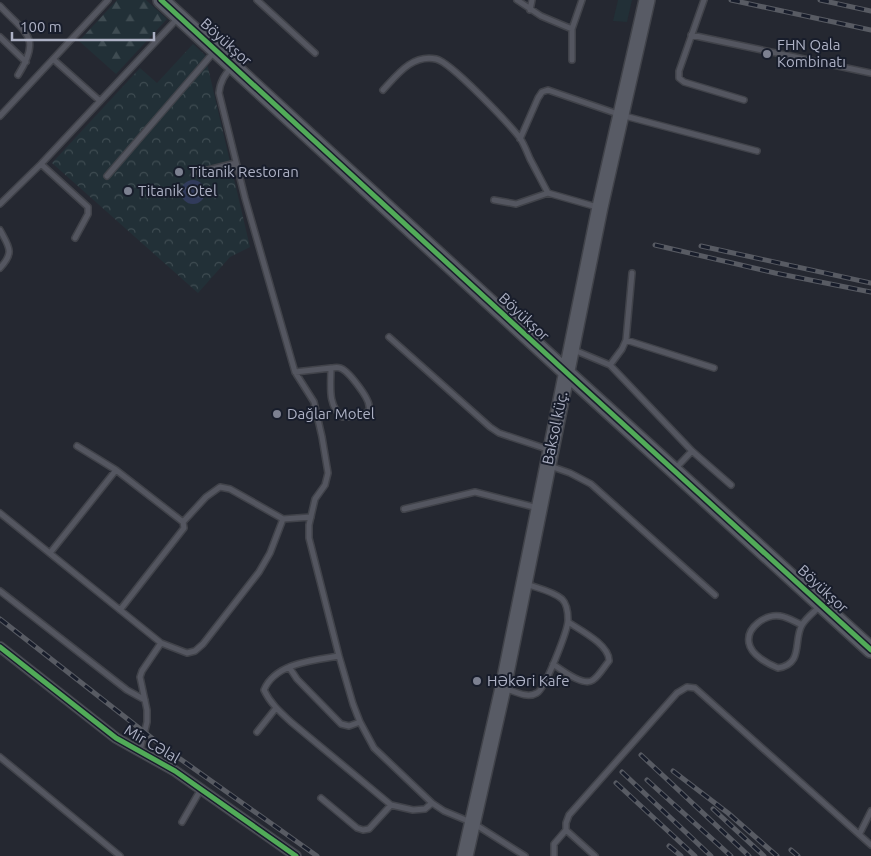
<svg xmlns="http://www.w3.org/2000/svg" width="871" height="856" viewBox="0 0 871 856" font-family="Ubuntu,sans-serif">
	<defs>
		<pattern id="forest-firs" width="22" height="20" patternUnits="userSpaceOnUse" patternTransform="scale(1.25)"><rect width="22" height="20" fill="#223037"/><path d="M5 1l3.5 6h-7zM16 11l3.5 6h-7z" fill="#3f4c52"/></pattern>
		<pattern id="park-crowns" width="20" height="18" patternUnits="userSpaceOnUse" patternTransform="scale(1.25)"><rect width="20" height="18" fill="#223037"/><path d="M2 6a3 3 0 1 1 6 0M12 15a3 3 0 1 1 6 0" fill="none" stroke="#3f4c52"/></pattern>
		<pattern id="water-ripples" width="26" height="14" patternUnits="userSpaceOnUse" patternTransform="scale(1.25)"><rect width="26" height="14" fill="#313b5b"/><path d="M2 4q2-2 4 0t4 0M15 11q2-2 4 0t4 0" fill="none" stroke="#4c5571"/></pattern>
	</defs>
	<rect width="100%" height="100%" fill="#252831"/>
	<path fill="#223037" d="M618 0H632L627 22 613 21Z"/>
	<path fill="url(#forest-firs)" d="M117 0H146L167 19 116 74 79 41Z"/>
	<path fill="url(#park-crowns)" d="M193 44 205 55 250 247 230 257 198 293 52 163 140 68 157 83Z"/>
	<path fill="url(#water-ripples)" d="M181 192a12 12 0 1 1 24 0a12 12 0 1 1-24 0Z"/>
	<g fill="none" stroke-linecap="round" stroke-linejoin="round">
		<g stroke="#41434a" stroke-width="8">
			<path id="lane" d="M257 0 315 53
				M517 0 541 16 572 29
				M704 0 679 71V78L684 82 744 100
				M0 6C26 34 42 37 18 75
				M530 10 532 0
				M691 35 871 73
				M0 37 26 62
				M53 59 100 101
				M572 60V29L582 0
				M232 66C225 75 220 81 219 93L245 198 295 372 314 402 322 437 328 473 325 485 315 499 309 525V538L339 656 353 704 360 722 374 748 432 803 444 811 473 823 525 856
				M383 90C397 75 412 54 436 59 451 62 509 124 520 138 524 144 527 152 530 159 536 170 542 182 548 193L516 204 494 200
				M0 116 108 0
				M520 139 538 98 542 92 548 90 621 115 757 151
				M41 164 88 207V214L75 238
				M200 172 236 163
				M107 176 214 52
				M548 193 597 207
				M0 204 41 164 177 19
				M0 230C9 247 15 252 0 268
				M389 337 490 427 499 433 550 450
				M626 340 714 368
				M574 350 610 365 692 451 731 485
				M610 365 622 349 626 340 632 273
				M295 372 331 368C331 384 327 407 343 417H352L366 413C369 410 370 410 369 406 369 398 348 370 340 368 337 367 334 368 331 368
				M77 446 116 470 183 522 184 528 120 610
				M550 466 570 473 591 484 715 595
				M674 470 692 451
				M404 509 475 492 538 508
				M0 513 161 643 142 671 140 677 147 710V722L140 751
				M183 522 206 497 220 487 230 489 283 519
				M50 553 116 470
				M0 591 127 690 145 700
				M802 625C795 622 788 617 780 616 766 614 746 627 749 643 751 655 768 664 778 668 804 664 793 640 802 625 806 618 814 612 819 607
				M161 643 187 653 195 651 203 644 259 572 270 553 283 519 311 517
				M339 656C314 660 275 663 264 690 270 703 280 712 291 722L391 805 413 810 425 809 432 803
				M553 664C562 670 583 687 593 680 599 676 604 667 609 661 610 645 580 630 568 622
				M289 667 297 679 341 724 349 726 360 722
				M504 688C514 691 527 699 537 693 545 689 568 630 568 620 568 614 567 604 562 599 553 591 537 588 526 584
				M257 732 276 708
				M0 757 120 856
				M321 798 357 828 363 830 369 829 391 805
				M182 822 201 789
				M860 833 871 811
				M554 856V844L566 830
				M595 856 566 830V823L569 815 677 693 687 687 695 688 871 845"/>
		</g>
		<g stroke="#41434a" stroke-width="12">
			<path id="street" d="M0 647 116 738 175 771 296 856"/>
		</g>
		<g stroke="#41434a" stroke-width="18">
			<path id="secondary" d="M161 0 567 373 871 650
				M465 856 503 688 600 207 647 0"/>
		</g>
		<use href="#lane" stroke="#545660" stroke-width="5"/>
		<use href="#street" stroke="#545660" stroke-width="10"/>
		<use href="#secondary" stroke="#585b65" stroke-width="15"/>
		<g stroke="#585b63" stroke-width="5">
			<path id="rail" d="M731 0 871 30
				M820 0 871 11
				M655 245 775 273 871 292
				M701 246 871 283
				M0 619 162 746 317 856
				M641 755 749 856
				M673 771 728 813 777 856
				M622 772 711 856
				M647 780 731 856
				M616 783 695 856
				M713 809 764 856
				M669 846 681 856
				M791 850 798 856"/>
		</g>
		<use href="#rail" stroke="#181d2b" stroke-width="3" stroke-dasharray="9" stroke-linecap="butt"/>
		<g stroke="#181d2b" stroke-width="8">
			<path id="cycleway" d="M161 0 567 373 871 650
				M0 647 116 738 175 771 296 856"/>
		</g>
		<use href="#cycleway" stroke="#51ab58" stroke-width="5"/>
	</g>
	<g fill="#7d8191" stroke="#181d2b" stroke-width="2">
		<circle cx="767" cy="54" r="5"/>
		<circle cx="179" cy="172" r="5"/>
		<circle cx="128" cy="191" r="5"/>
		<circle cx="277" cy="414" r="5"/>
		<circle cx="477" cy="681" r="5"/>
	</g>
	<g text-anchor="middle" stroke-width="4" stroke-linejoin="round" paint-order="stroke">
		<g font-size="15" fill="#adb1c4" stroke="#181d2b">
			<text transform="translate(226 42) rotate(42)" y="5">Böyükşor</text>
			<text transform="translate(524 317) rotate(43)" y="5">Böyükşor</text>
			<text transform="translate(555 428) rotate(-78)" y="5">Baksol küç.</text>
			<text transform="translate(823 589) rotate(43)" y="5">Böyükşor</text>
			<text transform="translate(152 744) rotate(30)" y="5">Mir Cəlal</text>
		</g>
		<g font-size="15" fill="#adb1c4" stroke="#181d2b" text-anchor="start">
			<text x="777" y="50">FHN Qala<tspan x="777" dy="17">Kombinatı</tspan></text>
			<text x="189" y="177">Titanik Restoran</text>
			<text x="138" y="196">Titanik Otel</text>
			<text x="287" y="419">Dağlar Motel</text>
			<text x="487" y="686">Həkəri Kafe</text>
		</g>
	</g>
	<path d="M12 32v8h142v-8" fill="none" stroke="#adb1c4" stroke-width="2.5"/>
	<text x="20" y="32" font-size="15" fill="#adb1c4" stroke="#181d2b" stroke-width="4" paint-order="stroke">100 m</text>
</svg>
